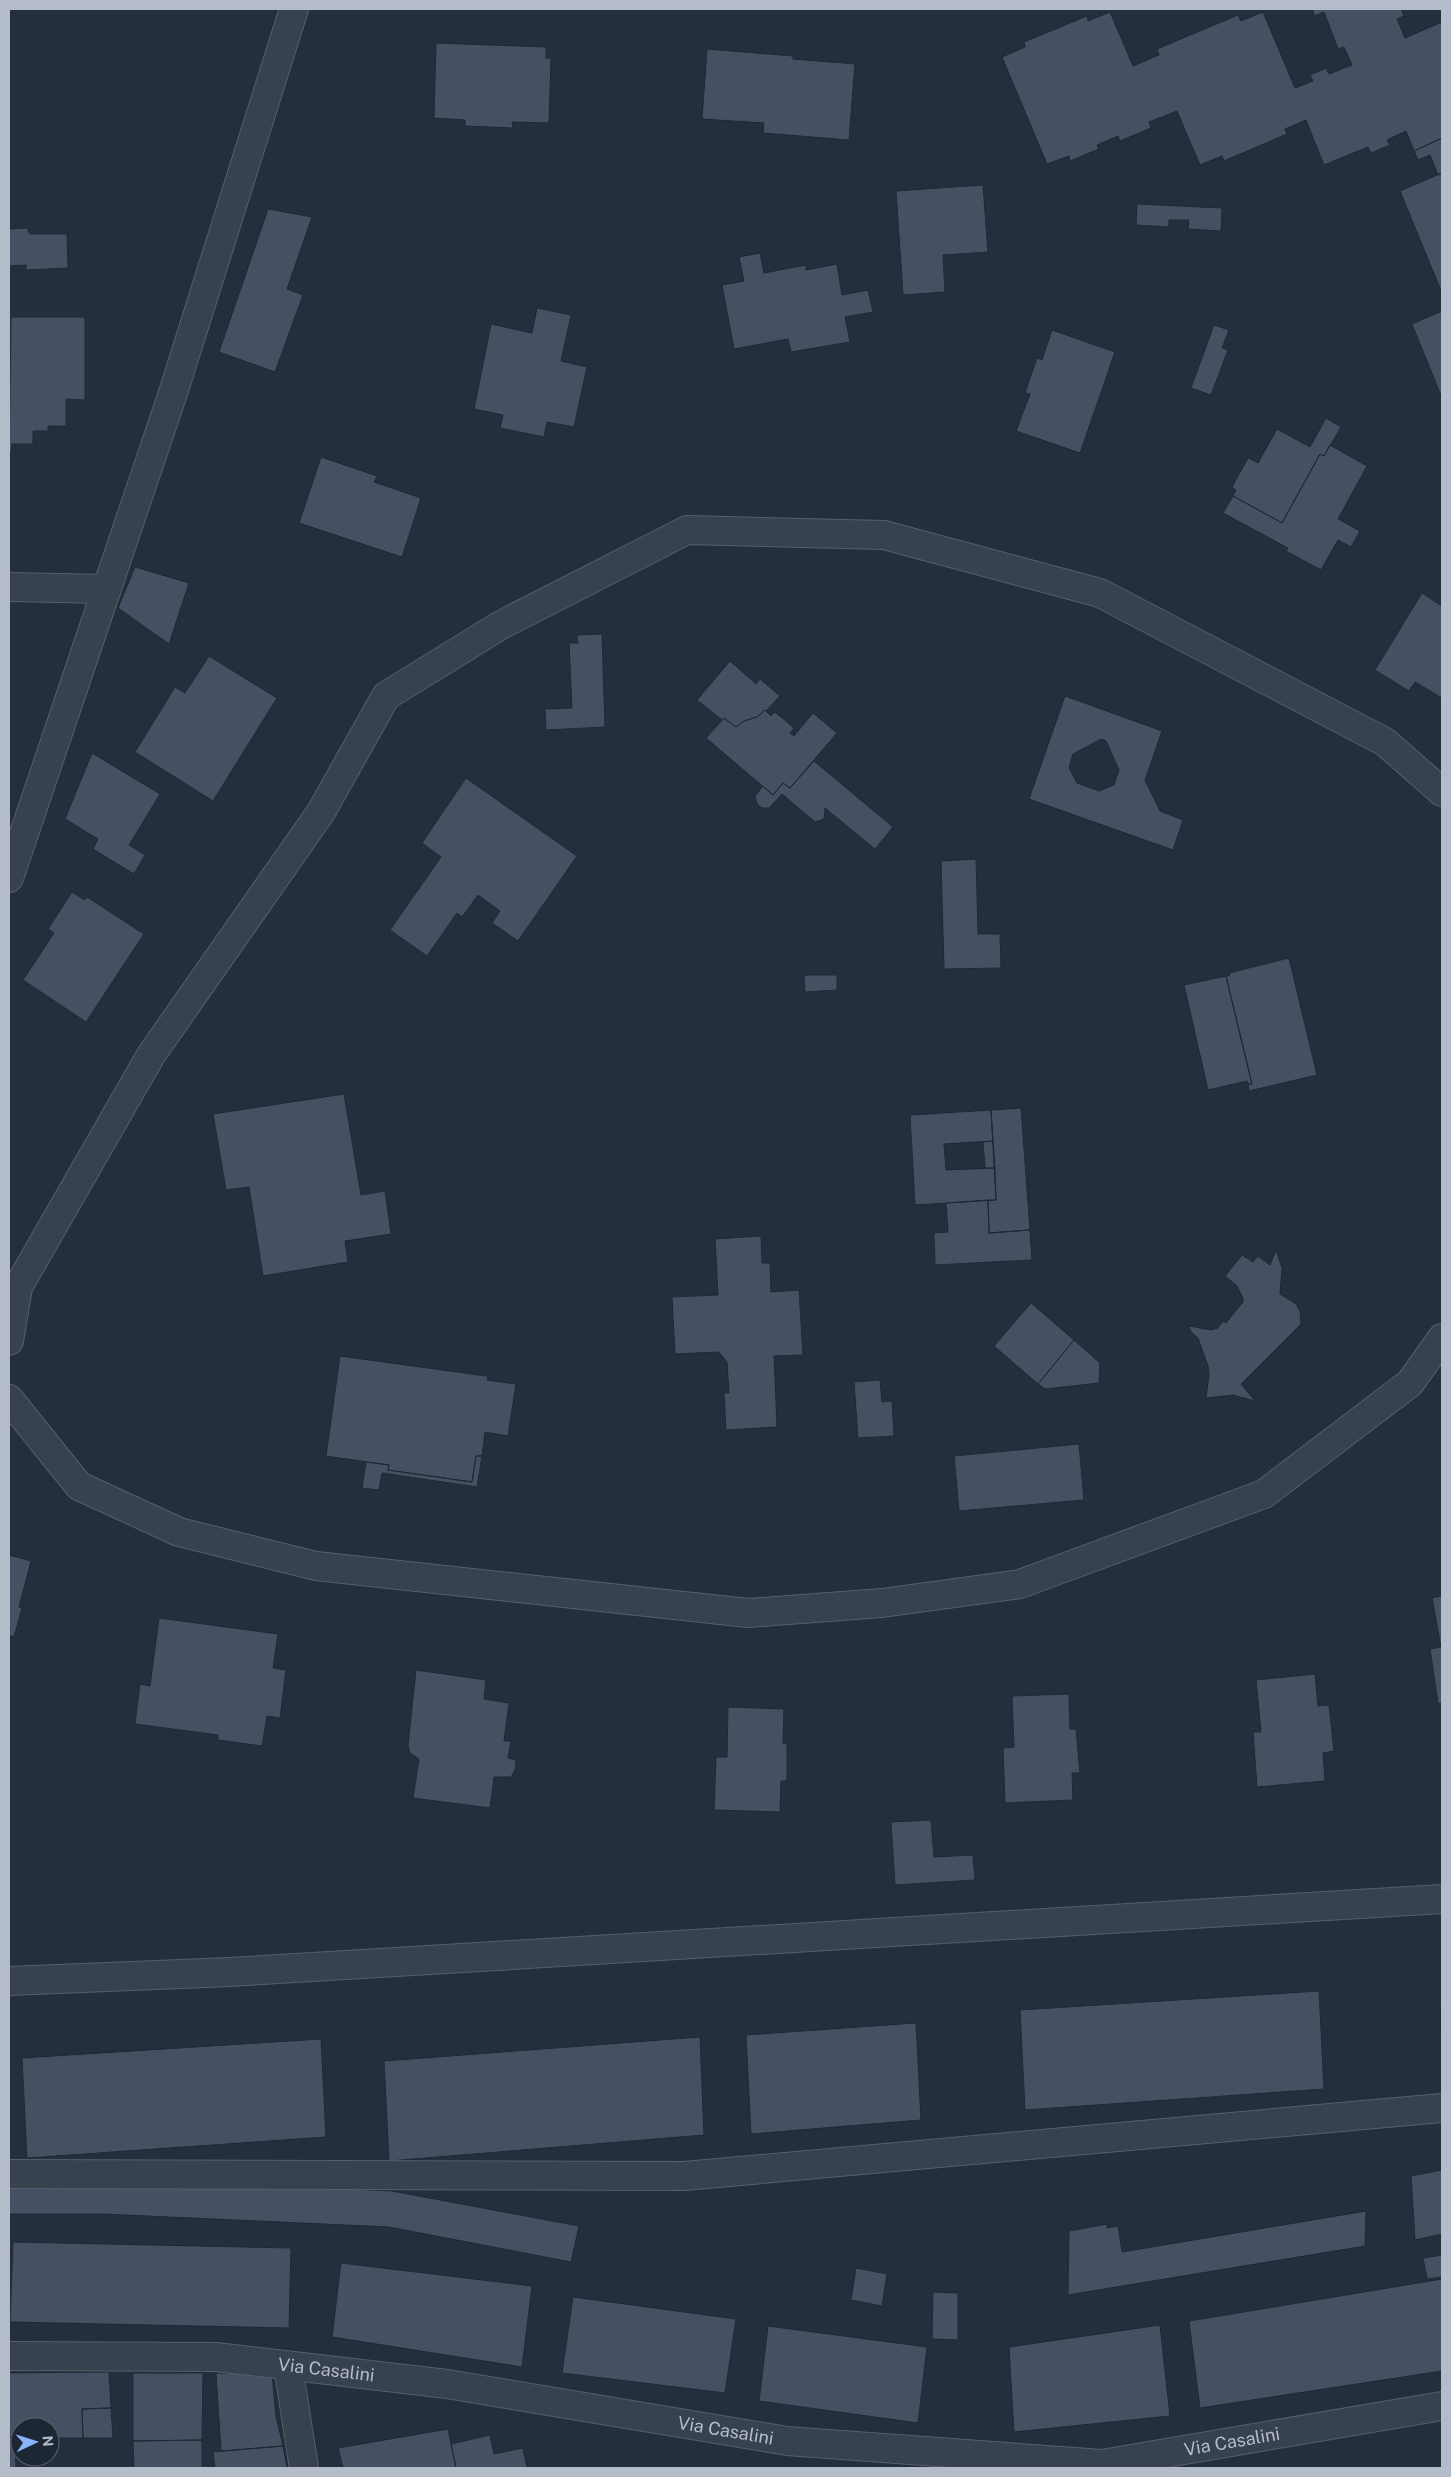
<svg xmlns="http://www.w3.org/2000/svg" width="1451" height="2477" viewBox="0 0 1451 2477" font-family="'Public Sans',sans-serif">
	<rect width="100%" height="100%" fill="#242f3e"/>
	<path fill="#455162" stroke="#1f2835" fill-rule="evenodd" d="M1312 9H1401L1404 16 1397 19 1405 38 1442 22V138L1414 151 1406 131 1387 140 1390 145 1371 153 1368 147 1324 165 1306 120 1285 129 1287 134 1224 161 1222 156 1200 165 1177 111 1149 122 1151 128 1120 141 1118 136 1097 145 1099 149 1070 161 1069 156 1047 164 1002 57 1025 47 1024 42 1087 16 1088 21 1110 12 1133 66 1159 55 1157 49 1238 15 1241 21 1263 12 1295 88 1313 81 1310 75 1326 68 1329 74 1352 65 1344 47 1338 49 1324 12 1315 16Z
		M436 43 546 47V58H551L549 123 512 122 513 128 465 126V120L434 118Z
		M707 49 793 56V59L855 64 849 140 763 133 764 123 702 119Z
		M1442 138V173L1438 175 1430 155 1418 160 1414 151Z
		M1442 173V293L1400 191Z
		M983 185 988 252 943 255 945 292 903 295 896 191Z
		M1137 204 1222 208 1221 231 1188 229 1189 220H1169V227L1136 225Z
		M268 209 312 217 287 289 303 295 275 372 219 352Z
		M27 228 30 234H67L68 268 26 270V265L9 266V229Z
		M760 253 764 273 806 265V270L837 264 842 295 868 290 873 312 845 317 850 342 791 352 788 339 734 349 722 285 744 281 739 257Z
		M537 308 571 315 561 361 587 367 574 427 547 422 544 437 500 428 503 415 474 409 491 324 532 333Z
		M1442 311V398L1412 324Z
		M11 317H85V400L66 399V426H48V431H33V444H12L11 453H9Z
		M1214 325 1229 330 1222 348 1228 350 1211 395 1191 388Z
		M1052 330 1115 352 1080 453 1016 431 1030 394 1025 393 1037 358 1042 360Z
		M1326 418 1341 427 1324 456 1320 454 1282 523 1233 496 1236 490 1232 487 1248 458 1258 463 1277 429 1310 447Z
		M1330 445 1367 466 1338 519 1360 531 1351 547 1338 540 1321 570 1286 551 1288 548 1223 513 1233 496 1282 523 1320 454 1324 456Z
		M321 457 377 476 374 482 421 498 402 557 299 523Z
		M135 567 189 583 169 644 118 608Z
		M1422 593 1442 606V698L1415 682 1409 691 1375 670Z
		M602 634 605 727 546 730 545 709 572 708 569 643H578L577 635Z
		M209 656 277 698 213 801 135 752 175 687 185 693Z
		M730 661 756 684 760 679 780 696 766 711 765 710 757 717 744 721 736 727 724 718 722 720 697 700Z
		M1065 696 1162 731 1145 780 1160 811 1183 820 1173 850 1029 799ZM1101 739 1106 741 1119 770 1114 785 1099 791 1077 783 1069 768 1073 754Z
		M765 710 771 716 775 712 794 728 790 733 794 736 813 713 837 733 790 788 783 783 773 795 706 738 724 718 736 727 744 721 757 717Z
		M92 753 160 794 129 845 145 855 134 874 93 849 98 839 65 819Z
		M814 761 893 827 875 849 825 808 824 819 815 822 782 794 769 808H762L757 804 755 796 763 786 773 795 783 783 790 788Z
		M466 778 577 856 518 941 492 923 500 911 478 895 462 917 457 913 427 956 390 930 441 857 422 843Z
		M976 859 978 934H1000L1001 968 944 969 941 861Z
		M72 892 85 900 87 897 144 934 86 1022 23 980 54 933 48 929Z
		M1289 958 1317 1075 1249 1091 1248 1084H1252L1226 976 1230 975 1229 973Z
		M804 975H837V990L805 992Z
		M1226 976 1252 1084H1248L1247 1081 1208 1090 1184 985Z
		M344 1094 361 1195 385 1191 391 1234 345 1241 348 1262 263 1276 249 1187 226 1190 213 1114Z
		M1021 1108 1030 1230 989 1233 988 1200H996L991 1110Z
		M991 1110 993 1141 944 1144 946 1170 995 1168 996 1200 915 1205 910 1115Z
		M993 1141 995 1168H985L983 1142Z
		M988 1200 989 1233 1030 1230 1032 1260 935 1265 934 1233 948 1232 946 1203Z
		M761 1236 762 1263H770L771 1292 799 1290 803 1355 774 1356 777 1427 726 1430 724 1393H729L727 1362 719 1352 675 1354 672 1297 718 1295 715 1239Z
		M1276 1250 1282 1268 1280 1294 1296 1304 1300 1311 1301 1324 1241 1384 1255 1401 1233 1395 1206 1398 1209 1374 1208 1366 1198 1338 1191 1332 1189 1326 1211 1330 1218 1328 1223 1321 1226 1323 1243 1302V1298L1237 1286 1225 1276 1242 1255 1253 1262 1258 1256 1270 1265Z
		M1031 1303 1074 1340 1038 1384 994 1346Z
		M1074 1340 1100 1363 1099 1383 1045 1389 1038 1384Z
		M340 1356 486 1376H488L487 1380 516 1384 508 1436 485 1432 482 1456H476L472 1482 388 1470 389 1465 326 1456Z
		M880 1380 882 1402 892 1401 894 1436 858 1438 854 1382Z
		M1079 1444 1084 1500 959 1511 954 1456Z
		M476 1456H482L477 1487 382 1473 379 1490 362 1488 366 1462 389 1465 388 1470 472 1482Z
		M9 1555 31 1561 19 1607 22 1608 14 1637 9 1635Z
		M1442 1596V1703L1438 1704 1430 1649 1441 1647 1432 1598Z
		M159 1618 278 1634 273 1668 286 1670 280 1718 267 1716 262 1746 218 1740V1735L135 1724 140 1684 150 1686Z
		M416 1670 486 1680 484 1699 509 1703 504 1741H511L508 1758 516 1760 515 1770 511 1777H494L490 1808 413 1798 419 1759 410 1753 408 1745Z
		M1315 1674 1318 1706 1329 1705 1334 1751 1323 1753 1325 1781 1257 1787 1253 1732H1261L1256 1680Z
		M1069 1694 1070 1729H1076L1080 1773H1072L1073 1800 1005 1803 1003 1748 1014 1747 1012 1696Z
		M728 1707 784 1709 783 1744 787 1743V1781H781L780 1812 714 1810 716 1757H727Z
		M931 1820 934 1857 973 1855 975 1880 895 1885 891 1822Z
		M1319 1991 1324 2089 1025 2110 1020 2010Z
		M1442 1998V2044L1440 1999Z
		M916 2023 921 2120 751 2134 746 2035Z
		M700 2037 704 2135 389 2161 384 2061Z
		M321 2039 326 2137 27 2158 22 2058Z
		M1442 2170V2234L1415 2240 1411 2176Z
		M9 2180 202 2182 392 2191 579 2226 571 2262 389 2227 103 2214H9Z
		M1366 2211 1365 2246 1068 2295 1069 2231 1107 2224V2228L1118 2226 1122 2252Z
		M13 2242 291 2248 289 2328 10 2322Z
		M1442 2255V2277L1427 2279 1423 2258Z
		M341 2263 532 2286 522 2367 332 2337Z
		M856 2268 887 2274 882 2306 851 2300Z
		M1442 2279V2371L1200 2408 1189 2321Z
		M933 2292 958 2293V2340L932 2339Z
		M573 2297 736 2319 725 2393 562 2373Z
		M1160 2325 1170 2416 1014 2432 1009 2347Z
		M768 2326 927 2347 918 2423 759 2401Z
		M109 2372 111 2408 82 2409 83 2438H50V2427H20V2437H9V2373Z
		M133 2373H203L202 2440 133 2441Z
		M216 2373 272 2374 276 2416 283 2446 221 2451Z
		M111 2408 113 2438H83L82 2409Z
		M448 2429 456 2468H343L338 2448Z
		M490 2435 494 2454 523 2448 527 2468H456L451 2444Z
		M9 2437H15L16 2468H9Z
		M202 2440V2468H134L133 2441Z
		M283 2446 287 2468H215L213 2452Z"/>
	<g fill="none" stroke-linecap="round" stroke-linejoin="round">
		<g stroke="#565f6c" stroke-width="30">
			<g id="minor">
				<path d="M9 587 107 589"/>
				<path d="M9 878 173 393 294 9"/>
				<path d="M9 1341 18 1287 151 1055 321 812 386 696 501 625 687 530 884 535 1100 593 1385 742 1442 792"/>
				<path d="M9 1399 79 1486 179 1532 316 1566 748 1613 882 1603 1020 1584 1264 1494 1410 1383 1442 1338"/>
				<path d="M9 1981 230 1972 1442 1899"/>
				<path d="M9 2174 684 2176 1442 2108"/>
				<path id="s1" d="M9 2356 216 2357 447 2384 787 2441 1102 2464 1442 2406"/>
				<path d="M288 2366 304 2468"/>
			</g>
		</g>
		<use href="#minor" stroke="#38414e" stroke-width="28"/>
	</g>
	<g text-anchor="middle" stroke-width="4.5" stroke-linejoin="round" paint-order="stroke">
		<g font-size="18" fill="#b4bcc9" stroke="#1d2633">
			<text dy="6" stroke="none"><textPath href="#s1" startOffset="318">Via Casalini</textPath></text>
			<text dy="6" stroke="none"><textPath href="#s1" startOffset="722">Via Casalini</textPath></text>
			<text dy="6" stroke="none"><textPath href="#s1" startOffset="1232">Via Casalini</textPath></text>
		</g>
	</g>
	<rect width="1451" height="2477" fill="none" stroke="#b4bcc9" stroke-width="20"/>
	<g transform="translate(35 2442) rotate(86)"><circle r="24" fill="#1d2633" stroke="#59626f"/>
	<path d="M0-4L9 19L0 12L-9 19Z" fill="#8ab4f8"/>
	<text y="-8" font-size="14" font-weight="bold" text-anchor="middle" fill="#b4bcc9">N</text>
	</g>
</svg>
